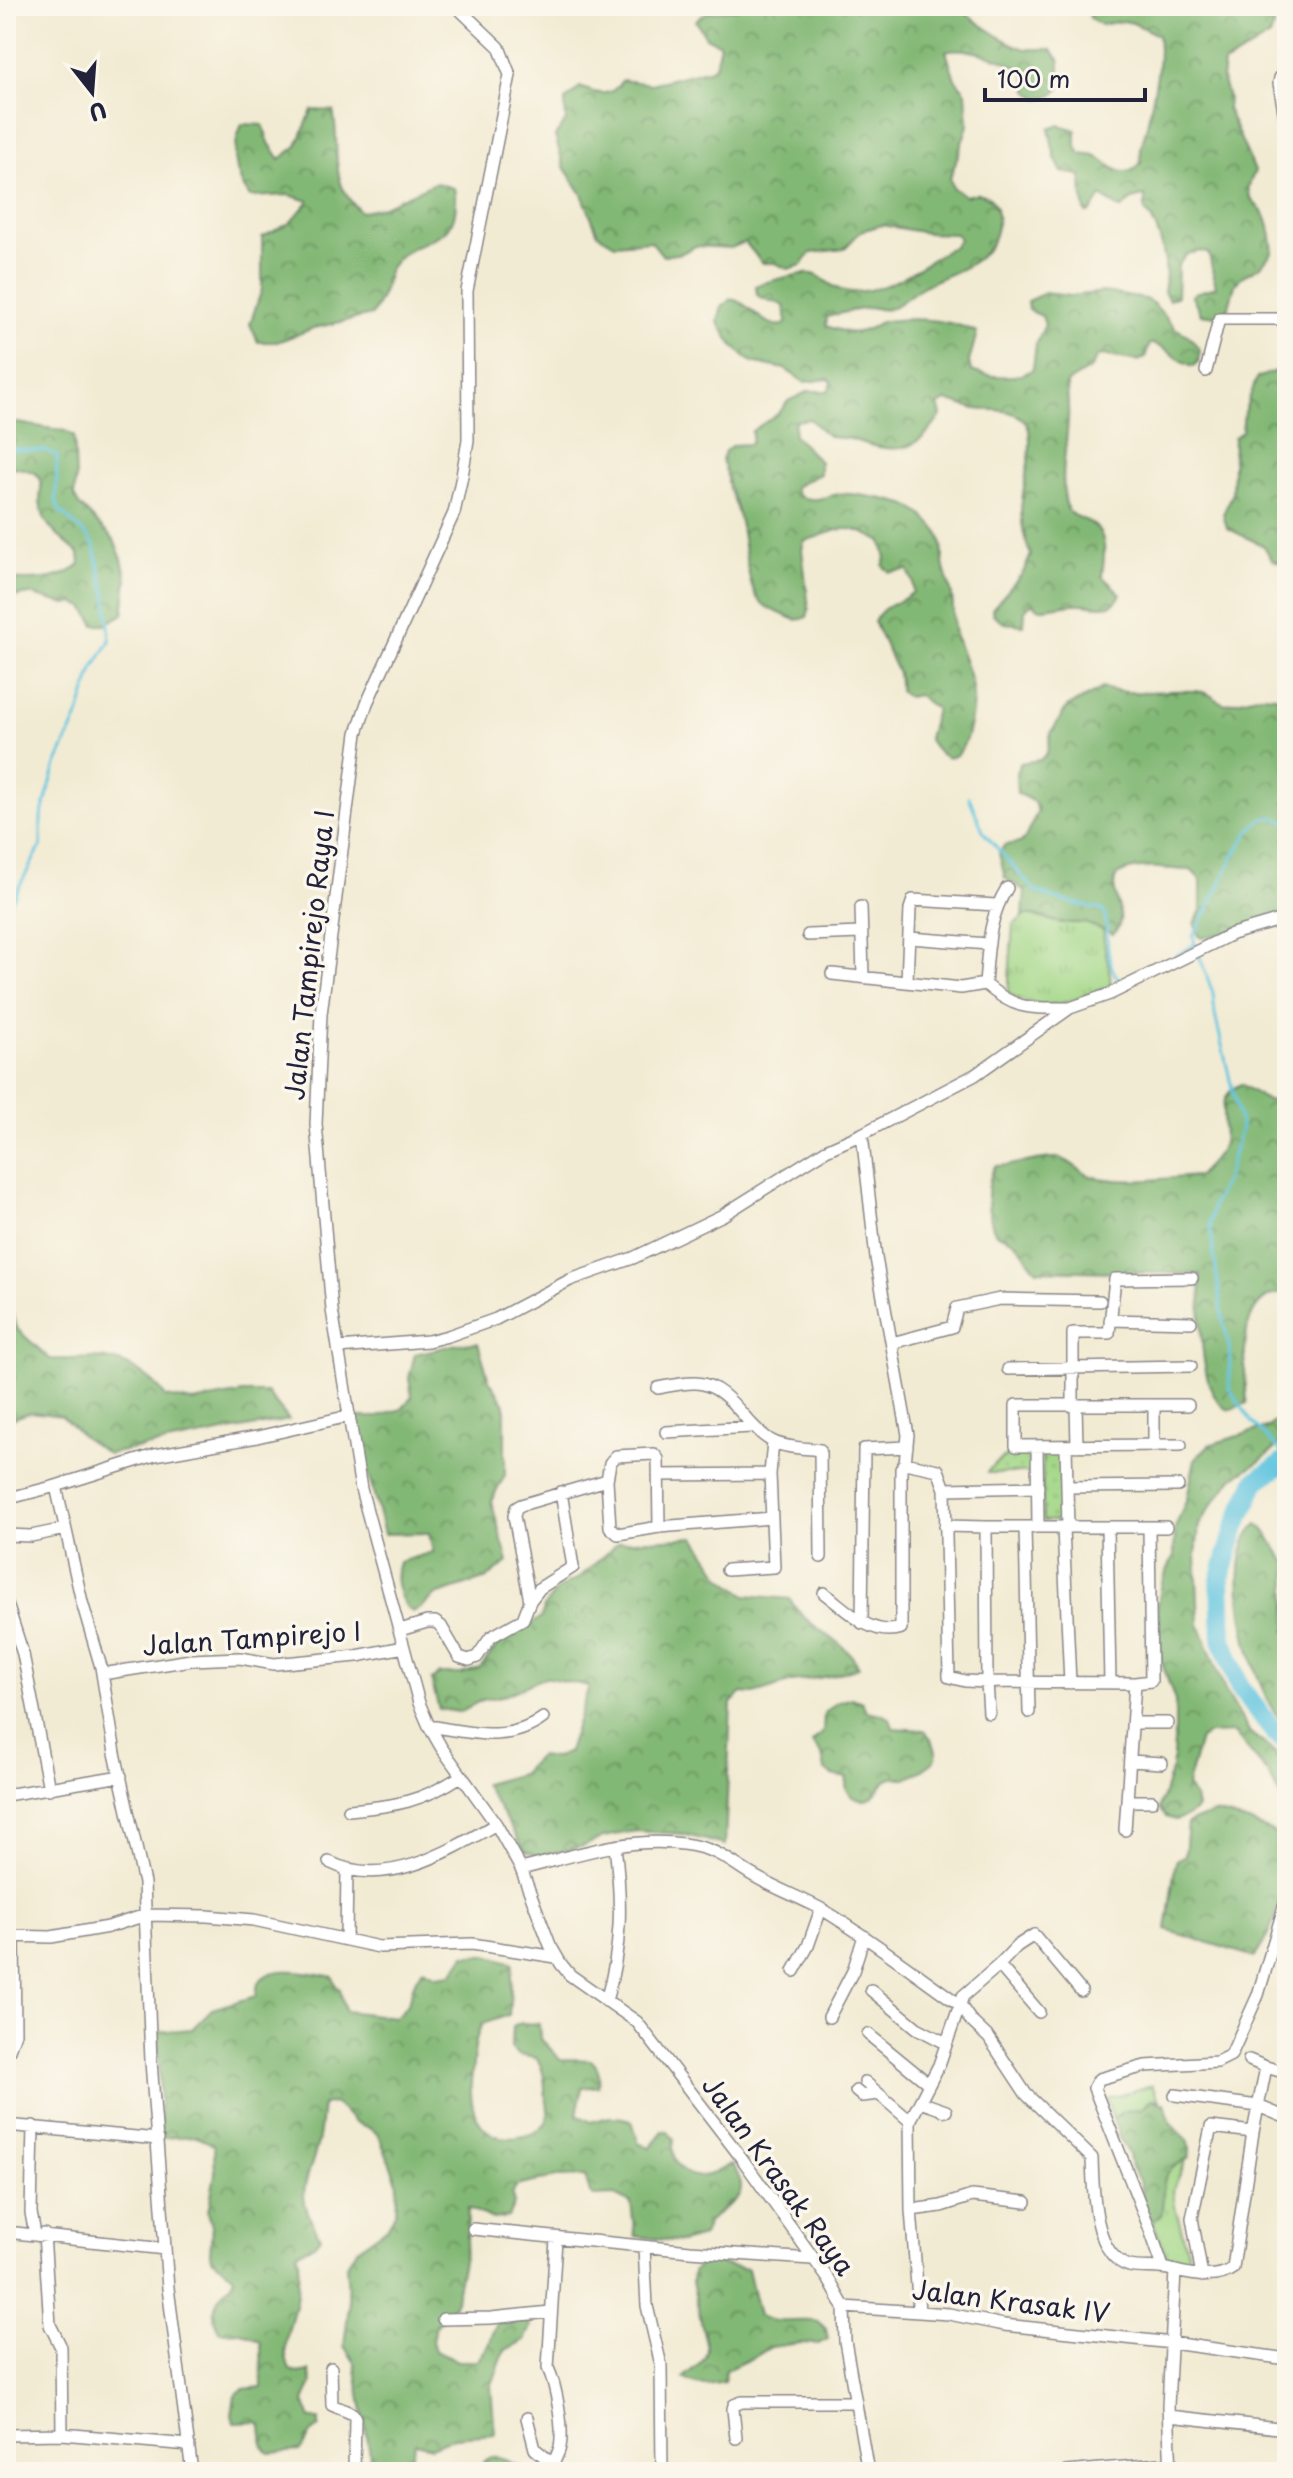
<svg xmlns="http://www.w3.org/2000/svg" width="1293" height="2478" viewBox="0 0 1293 2478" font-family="'Playpen Sans',sans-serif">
	<defs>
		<pattern id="grass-tufts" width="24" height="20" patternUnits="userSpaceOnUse" patternTransform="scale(2)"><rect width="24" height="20" fill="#a3d787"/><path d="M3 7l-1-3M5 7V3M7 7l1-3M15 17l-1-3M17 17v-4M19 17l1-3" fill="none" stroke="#8cb875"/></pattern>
		<pattern id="forest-crowns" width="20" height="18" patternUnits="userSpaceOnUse" patternTransform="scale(2)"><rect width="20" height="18" fill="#82b874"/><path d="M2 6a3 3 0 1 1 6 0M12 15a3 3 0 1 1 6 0" fill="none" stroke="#6a9560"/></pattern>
		<pattern id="park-dots" width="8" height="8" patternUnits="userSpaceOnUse" patternTransform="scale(2)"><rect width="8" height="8" fill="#a3d787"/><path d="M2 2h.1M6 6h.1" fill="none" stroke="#8cb875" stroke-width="1.8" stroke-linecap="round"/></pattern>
	</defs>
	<rect width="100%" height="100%" fill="#fbf7ec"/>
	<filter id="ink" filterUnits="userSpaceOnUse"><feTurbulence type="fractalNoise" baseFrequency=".0125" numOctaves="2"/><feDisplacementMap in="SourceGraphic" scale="16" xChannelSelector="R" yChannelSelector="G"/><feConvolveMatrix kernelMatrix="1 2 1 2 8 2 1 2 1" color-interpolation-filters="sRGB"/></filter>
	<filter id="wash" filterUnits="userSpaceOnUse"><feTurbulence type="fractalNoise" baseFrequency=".006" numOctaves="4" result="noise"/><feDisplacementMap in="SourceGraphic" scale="32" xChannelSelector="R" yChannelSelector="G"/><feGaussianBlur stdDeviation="1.8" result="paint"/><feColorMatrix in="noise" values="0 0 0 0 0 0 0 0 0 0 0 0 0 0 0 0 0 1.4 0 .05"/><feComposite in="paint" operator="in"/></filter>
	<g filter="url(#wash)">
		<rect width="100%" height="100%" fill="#f2ebd3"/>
		<path fill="url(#grass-tufts)" stroke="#627c61" stroke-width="2" d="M1027 914 1055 922 1085 923 1104 930C1101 949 1113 967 1110 986 1077 1001 1041 1015 1008 993L1013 925Z
			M1152 2085 1159 2100 1151 2099 1141 2109 1120 2114 1113 2119 1107 2099Z
			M1186 2160 1173 2190 1175 2207 1191 2263 1170 2267 1153 2221 1159 2217 1165 2173 1172 2165Z"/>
		<path fill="url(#forest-crowns)" stroke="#526d58" stroke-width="2" d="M744 6H959C970 19 1009 45 1026 49 1033 50 1044 48 1052 50L1060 61V88L1053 95 1040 99 1028 91C1028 85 1028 78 1024 73 1012 60 962 45 946 51L955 79 966 92 968 125 950 179 953 188 966 196C1003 183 1005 233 984 253 966 271 940 276 919 289 908 296 900 305 888 309 880 311 877 307 870 308 856 309 841 313 827 317L826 326C841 331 854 336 868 329 875 326 878 322 885 321 916 317 948 319 977 332L969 362 971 371C987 377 1020 380 1033 369L1036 344 1045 325 1042 316 1028 310 1027 301 1045 293 1071 296 1103 292 1145 299 1154 304 1175 328 1189 336 1200 350 1198 362 1194 366C1179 363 1169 348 1153 344H1150L1145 358 1138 361 1102 355 1097 357 1091 368 1067 383C1067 396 1069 409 1068 421 1066 450 1059 480 1067 508 1071 521 1101 516 1104 545 1105 555 1103 566 1102 576L1121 594C1112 615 1091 602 1073 604 1062 605 1051 607 1040 609L1032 603 1025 610 1024 625 1004 623 993 614 992 609 1023 573 1031 555C1025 543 1022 525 1021 512 1021 490 1039 434 1024 420 1011 408 993 411 976 409 966 407 956 402 946 401L938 405 941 415C918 453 894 455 854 440 846 437 836 439 829 436 823 433 815 424 810 419L795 421 794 435 820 462V474L794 487 798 496C814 503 823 497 839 494 851 492 901 501 911 507 920 513 932 523 938 532 944 543 942 550 943 562 944 574 951 585 952 597 954 609 952 622 955 634 961 655 973 677 973 699 972 727 959 789 928 738L936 709 918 695 908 697 900 692 898 673 874 622C885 601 898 606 913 592V582L908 570 890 572 883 566 886 558 882 542C842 520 843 530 804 541L802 550 809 609 807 617C797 622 794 619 784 615 775 611 764 608 758 599 747 583 745 546 741 527 739 512 732 499 728 485 726 476 727 470 722 461L725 451 733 445 750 444 752 440V431L779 413 788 401 809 391H828L832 383 829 379 804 382 785 369 752 362 734 347 718 322 722 307 731 299C752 303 762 329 784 325L787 321 784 306C775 300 766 302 757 295L756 286C766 282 806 270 816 275 828 281 837 293 854 292 896 289 918 266 954 246L959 239 956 234 927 233 882 225 861 231 844 249 811 253 802 265 788 269 775 263H762L745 242 731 248 695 246 682 253 663 256 651 241 615 244 598 234 582 194 564 167 555 136 566 121 565 101 580 87C596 94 612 99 622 80L651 84 711 69 715 66 720 44 706 37 696 21C706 6 728 14 744 6Z
			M1088 6H1280L1270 36 1224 64 1222 79 1228 97 1227 109 1255 171C1240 202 1254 196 1266 218 1271 226 1271 241 1273 251L1261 266 1241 277 1235 285 1228 309 1216 316 1201 314 1192 296 1195 293 1216 287 1209 254 1201 251 1187 254 1178 265 1177 296 1169 300 1164 292C1169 268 1162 229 1145 211V196L1135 198 1120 209 1101 196 1091 212 1086 213C1080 198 1085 185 1080 175L1062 172 1055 158 1049 129 1060 125 1076 130V146L1081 154C1086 155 1091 155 1095 156 1111 163 1123 184 1141 163 1139 148 1144 139 1147 125 1153 95 1162 64 1158 35L1133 23 1123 21 1101 25 1090 18Z
			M312 110 333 111C339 135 333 162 342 186 345 196 354 204 360 212L379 208 435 183 454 188C466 250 413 231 390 268 387 273 387 281 385 286 383 296 376 306 372 315L314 328 277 342H258L250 324 262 289V237L290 223 309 201 289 195 250 197C233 173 231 151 242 124L263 125 269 143 280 159 297 146Z
			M1275 371 1287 380 1285 565 1272 560 1264 546 1227 528 1223 514 1232 495 1234 438 1242 431 1244 412 1257 378Z
			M6 421 65 431 74 436 76 477 74 496 79 505 114 540 122 559 127 580 123 614 105 625H95L84 607 75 603 65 604 29 594 6 598V579C29 581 63 582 80 564L79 554C67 543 50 532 44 517 30 487 63 473 6 466Z
			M1103 688C1136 698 1169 687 1203 692 1211 694 1217 701 1225 704L1261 695 1276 696 1287 712V914C1259 924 1231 932 1203 938L1199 936 1195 924 1201 910V880L1191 870C1167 870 1139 862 1117 875 1107 896 1132 916 1113 934L1085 923H1060L1036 915H1023L1025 891 1005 878 999 853 1005 845 1020 843 1025 838 1038 811 1034 802 1017 793 1016 773 1020 763 1040 760 1047 753 1051 733 1067 707Z
			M1241 1084 1266 1100 1287 1102V1292C1234 1294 1245 1366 1247 1403L1229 1410C1195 1395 1202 1307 1200 1274L1037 1270C1021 1255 1024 1240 996 1234 986 1216 985 1184 995 1166 1015 1166 1042 1157 1057 1158 1070 1159 1079 1172 1091 1176 1124 1185 1164 1178 1198 1176 1205 1168 1219 1156 1222 1146 1229 1125 1211 1098 1241 1084Z
			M6 1297 18 1330 50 1359C84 1361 107 1351 138 1371 149 1379 158 1385 166 1397L193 1402 243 1393H267L289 1420 108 1454 84 1438 62 1416 31 1412 6 1421Z
			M478 1343 489 1380 505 1404V1475L491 1501 508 1562 487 1578 436 1595 421 1608 412 1612C398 1601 393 1578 399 1562L433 1552 429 1533 384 1534 356 1424 357 1417H378L402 1409 412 1397 409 1378 415 1354 457 1344Z
			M1287 1412V1438L1259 1462 1233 1478 1209 1509 1199 1525 1196 1555 1199 1624 1225 1690 1249 1732 1287 1761V1811L1268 1773 1234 1733 1209 1734 1200 1739 1188 1781 1187 1786 1195 1798 1197 1808 1190 1815 1176 1820 1166 1817 1159 1809 1172 1768 1175 1729V1701L1162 1663 1158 1629 1157 1609 1162 1583 1174 1555 1175 1528 1187 1499 1195 1459 1209 1445 1268 1427Z
			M1258 1524C1271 1535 1275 1550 1287 1562V1726C1252 1700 1217 1552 1258 1524Z
			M695 1537 722 1577 746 1595 790 1599C805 1629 844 1637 859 1667L830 1676 792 1682 754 1694 742 1693 731 1703 725 1845 683 1834 636 1831 603 1837 584 1846 538 1856 525 1851 484 1784 521 1774 539 1756 555 1758 568 1752 589 1686 545 1677 506 1695 482 1700 459 1712 439 1709 431 1680 440 1674H461L480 1668 497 1646 542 1617 544 1607 557 1590 579 1578 619 1542Z
			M852 1698 862 1702 866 1711 881 1714 890 1719 893 1728 924 1730C929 1734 938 1750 936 1758 934 1764 912 1777 905 1778 904 1778 894 1777 892 1778 876 1782 878 1805 858 1799 851 1797 848 1793 846 1787L847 1778 833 1775 825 1770 822 1754 812 1743 823 1732 824 1714 836 1703Z
			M1214 1813C1241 1818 1263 1826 1287 1840 1287 1882 1279 1922 1255 1957L1166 1930 1175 1866 1177 1859 1185 1856 1188 1823Z
			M465 1955H487L513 1963 509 2015 482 2024C474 2039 474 2057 472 2073 467 2108 479 2147 524 2136 532 2134 540 2132 545 2124 552 2114 546 2105 545 2094 545 2081 544 2070 537 2058L518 2055 511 2048 512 2027 521 2023 539 2024 540 2038 560 2059 591 2060C599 2067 601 2077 598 2086L582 2088 577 2115 591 2122C607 2117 616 2114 632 2121L639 2144 650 2147 663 2131H668L674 2139C669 2165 687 2184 714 2173 721 2170 724 2166 732 2165 758 2201 721 2204 708 2223 706 2227 705 2231 703 2236L681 2242 635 2236 631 2203 615 2195 594 2196 590 2193 585 2176 556 2177 516 2186 512 2195 514 2204 508 2217 493 2219 468 2208 467 2241 454 2305 435 2326 432 2341 435 2351 458 2361H477L489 2345 497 2322 521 2320 530 2323 531 2327 525 2340 505 2350 491 2387 495 2434 454 2437 432 2447 415 2443 408 2467 431 2472C445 2464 460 2471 476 2466 482 2464 489 2457 493 2457 499 2456 512 2463 518 2465L521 2472H366L370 2454 355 2363 344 2346 349 2305 346 2265 357 2249 388 2227 396 2211 398 2184 379 2136 372 2129 354 2122 341 2108 333 2103 323 2105C321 2118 321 2130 318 2142 306 2190 293 2189 320 2237L314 2245 297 2252C300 2269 298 2293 294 2309 289 2331 280 2347 290 2370L298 2373 309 2371 312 2383 304 2401 311 2419H319V2428L311 2434 300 2451 269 2453 263 2446 261 2425 258 2422 234 2423 232 2414 235 2395 243 2389 262 2387 261 2342 240 2331 220 2332C208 2316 216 2294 232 2284L234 2277 211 2258 210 2254 212 2226 208 2212 215 2174 214 2146 197 2136 161 2138 158 2032 192 2029 212 2009 256 1996C255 1959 310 1972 333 1977L336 1986 340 1989 345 2011 394 2017C415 2005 408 1984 423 1969L437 1976 452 1974Z
			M1152 2099 1165 2104C1167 2110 1169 2118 1172 2124 1181 2139 1194 2134 1189 2158 1154 2175 1167 2182 1161 2215L1153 2221 1147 2214 1139 2180 1131 2168 1129 2154 1119 2137 1113 2119 1124 2111 1141 2109Z
			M709 2262 748 2269 759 2316C778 2326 798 2318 819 2322L826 2329 828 2339 818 2344 800 2343 771 2347 756 2356 726 2370 724 2382C709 2385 696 2388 684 2378 693 2366 706 2365 707 2348L692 2282 693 2272 699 2264Z"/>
		<path fill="url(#park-dots)" stroke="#627c61" stroke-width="2" d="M1022 1450H1032L1031 1473H987C994 1461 1010 1454 1022 1450Z
			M1060 1453 1062 1521H1043L1042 1454Z"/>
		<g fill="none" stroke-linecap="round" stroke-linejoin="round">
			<path stroke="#62c5e0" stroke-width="3" d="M6 449 47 451 57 456 56 500 59 510 88 537 94 546 107 599 110 641 93 669 79 714 56 765 41 817V846L6 911
				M969 797 984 833 1034 890 1053 898 1102 910 1105 914C1108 933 1105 973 1123 982
				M1196 949 1193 936C1210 912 1240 828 1264 819 1272 815 1279 819 1287 823
				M1199 955 1213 993 1215 1015 1241 1127 1226 1179 1213 1205 1210 1224 1222 1314 1230 1353 1229 1388 1251 1421 1287 1458
				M1176 956 1194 945"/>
			<path stroke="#62c5e0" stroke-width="20" d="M1287 1460 1256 1481 1236 1526 1220 1580 1222 1639 1240 1688 1276 1734 1287 1741"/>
		</g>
	</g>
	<g filter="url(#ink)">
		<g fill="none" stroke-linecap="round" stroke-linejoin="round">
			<g stroke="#8a8687" stroke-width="14">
				<path id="minor" d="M456 6 499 47 510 75 467 291 468 440 462 476 454 513 367 703 357 733 321 1014 316 1124 332 1310 361 1489 419 1703 429 1726 441 1747 496 1824 521 1869 550 1945 561 1964 570 1975 637 2022 740 2156 829 2280 844 2307 845 2341 868 2472
					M1287 75 1280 78 1279 83 1287 129
					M1206 371 1219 319H1287
					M861 907 863 976
					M808 935 861 933
					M910 938 988 944
					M832 974 961 988 985 984C1017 1011 1030 1008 1069 1008
					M907 981 910 909 913 900 996 905
					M985 984C988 950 988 918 1007 888
					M1110 1320 1191 1322
					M892 1343 952 1327 957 1308 1000 1299 1100 1301
					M338 1348 428 1341 448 1336 496 1319 570 1280 633 1258 723 1215 826 1150 862 1134 975 1075 1070 1008 1110 994 1232 934 1287 918
					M1008 1369 1191 1366
					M658 1388C670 1386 684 1382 696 1383 730 1385 744 1425 770 1440 783 1448 805 1448 820 1450L821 1557
					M1073 1404V1333H1109L1115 1279 1192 1278
					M1076 1404 1077 1446
					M1154 1405H1016V1446L1181 1445
					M666 1432 751 1427
					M1037 1446 1038 1527
					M1066 1446 1068 1527H1166
					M1154 1446V1405H1188
					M905 1463 938 1470 945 1489 949 1677 965 1681 987 1682 989 1713
					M658 1475 770 1474
					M607 1480 610 1527 618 1534 659 1527 772 1518
					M56 1486 82 1602 101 1667 115 1753 144 1883 151 2061 168 2288 192 2472
					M1067 1487 1178 1486
					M945 1489 1038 1487
					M6 1499 56 1486 155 1455 257 1437 349 1416
					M945 1526 986 1527 987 1682 1135 1683 1125 1830
					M986 1527H1067
					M1025 1527 1029 1712
					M1107 1527 1110 1683
					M1063 1528 1070 1683
					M6 1535 31 1536 65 1529
					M727 1570 774 1567 770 1474 773 1442
					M824 1593C846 1609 871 1638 901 1628V1469L905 1463 908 1435 876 1258 862 1134
					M6 1601 23 1654 49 1789
					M530 1601 514 1516 516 1508 521 1505 607 1480 610 1463 616 1456 654 1454 658 1459 659 1527
					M862 1623 864 1449 907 1447
					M400 1630 427 1622H435L441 1626 459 1657 469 1660 477 1657 491 1637 523 1619 530 1601 540 1588 573 1567 561 1492
					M102 1674 191 1660 240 1658 274 1664 357 1656 404 1647
					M1135 1683 1151 1681 1149 1527
					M1133 1723H1168
					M429 1726C468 1732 509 1744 543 1718
					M1130 1761 1162 1763
					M6 1795 121 1776
					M1127 1801H1152
					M349 1810C395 1806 422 1802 461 1776
					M329 1862C385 1890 448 1852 496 1824
					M521 1869C574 1856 628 1836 683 1844 714 1848 724 1857 749 1873 773 1888 800 1897 825 1911 872 1940 915 1973 960 2005L971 2021 989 2038 1026 2094 1092 2158C1093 2187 1093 2256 1129 2266 1143 2269 1158 2266 1172 2270 1190 2275 1218 2280 1233 2268L1253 2132 1266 2067 1287 2073
					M6 1936 51 1937 108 1927 146 1915 207 1916 254 1920 379 1947 472 1944 556 1957
					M346 1939 347 1869
					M999 1965 1039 2012
					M794 1971 808 1946 821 1909
					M871 1990 917 2028 946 2043
					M606 2001C622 1946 622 1902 615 1846
					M829 2017 853 1971 864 1936
					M868 2034 929 2084
					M6 2058 15 2033 14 1937
					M1249 2060 1266 2067
					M865 2082 910 2121
					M856 2091 862 2096 879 2094
					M1175 2095 1258 2106 1287 2118
					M920 2102 946 2111
					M6 2125 158 2139
					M33 2126 31 2213 35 2234
					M911 2210 941 2206 972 2196 1026 2202
					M473 2229 690 2251 812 2259
					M6 2232 165 2249
					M44 2234 50 2325 61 2347 62 2434
					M644 2247 647 2306 661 2365 662 2472
					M1163 2267 1149 2227 1094 2088 1099 2079 1145 2066 1217 2062 1231 2055 1258 1995 1287 1897
					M1202 2276 1192 2218 1211 2127 1253 2132
					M844 2307 949 2314 1004 2325 1172 2343 1287 2359
					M919 2311 911 2210 910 2121 939 2065 963 1996 999 1965 1017 1946 1034 1935 1081 1991
					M443 2319 491 2318 550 2312
					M331 2368 332 2405 353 2414 355 2418 354 2472
					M1169 2416 1287 2429
					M527 2418 535 2449 552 2463
					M6 2435 62 2434 189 2445
					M736 2438 733 2409 734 2405 742 2402H856
					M552 2472C552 2462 558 2456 560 2447 564 2428 556 2385 548 2368L556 2239
					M1066 2472 1171 2463
					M1171 2472 1168 2406 1175 2271"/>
			</g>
			<use href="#minor" stroke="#fff" stroke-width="11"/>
		</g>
	</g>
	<g text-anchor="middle" stroke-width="7" stroke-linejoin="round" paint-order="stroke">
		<g font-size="26" fill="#22223b" stroke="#fbf7ec">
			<text transform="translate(310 955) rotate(-84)" y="9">Jalan Tampirejo Raya I</text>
			<text transform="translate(252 1639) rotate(-4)" y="9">Jalan Tampirejo I</text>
			<text transform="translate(778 2176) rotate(54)" y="9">Jalan Krasak Raya</text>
			<text transform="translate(1011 2302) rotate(7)" y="9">Jalan Krasak IV</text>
		</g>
	</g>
	<rect width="1293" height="2478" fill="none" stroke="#fbf7ec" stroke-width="32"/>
	<g transform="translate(92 92) rotate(163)" stroke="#fbf7ec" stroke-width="6" paint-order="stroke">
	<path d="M0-6L14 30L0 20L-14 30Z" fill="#22223b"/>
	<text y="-12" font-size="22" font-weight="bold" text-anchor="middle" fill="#22223b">U</text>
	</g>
	<path d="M985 88v12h160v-12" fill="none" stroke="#22223b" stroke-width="4"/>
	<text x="997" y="88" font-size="24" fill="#22223b" stroke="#fbf7ec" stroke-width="6" paint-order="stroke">100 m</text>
</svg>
